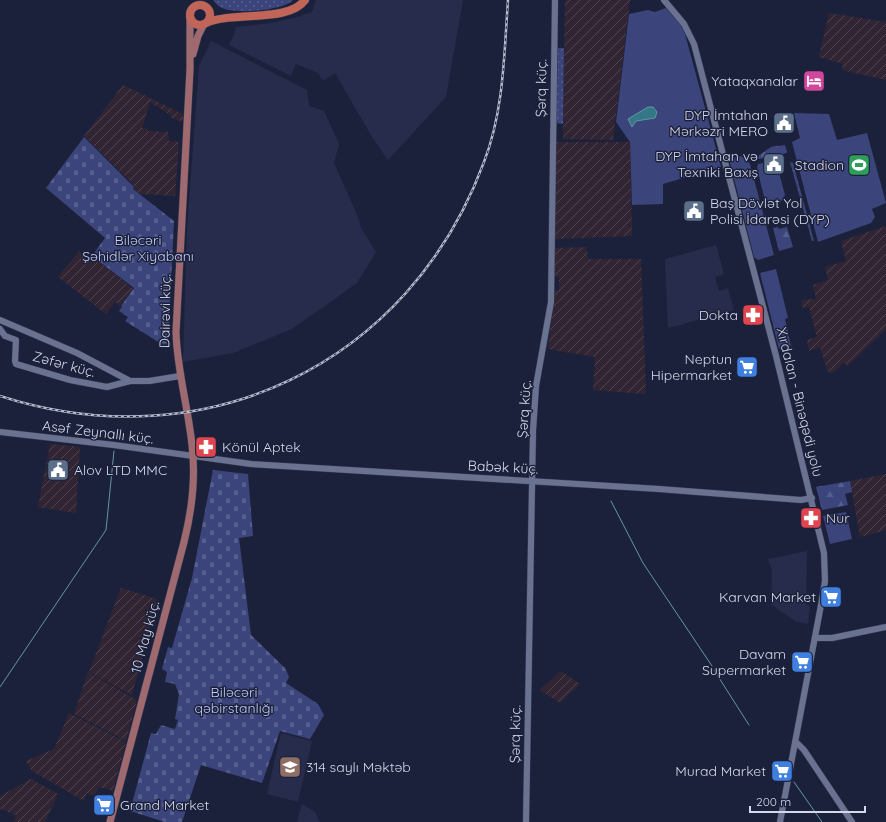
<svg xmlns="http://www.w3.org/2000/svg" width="886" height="822" viewBox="0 0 886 822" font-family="Quicksand,sans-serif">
	<defs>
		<pattern id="industrial-furrows" width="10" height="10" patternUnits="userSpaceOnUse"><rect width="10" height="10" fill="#322533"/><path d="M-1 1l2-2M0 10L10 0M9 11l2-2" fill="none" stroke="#4f4451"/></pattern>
		<pattern id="grass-dots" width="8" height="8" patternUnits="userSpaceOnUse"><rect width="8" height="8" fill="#3b447b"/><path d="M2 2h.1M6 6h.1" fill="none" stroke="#565e8e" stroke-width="1.8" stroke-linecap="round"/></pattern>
		<pattern id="forest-firs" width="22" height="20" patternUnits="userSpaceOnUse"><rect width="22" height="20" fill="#3b447b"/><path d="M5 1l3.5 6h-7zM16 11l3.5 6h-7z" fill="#565e8e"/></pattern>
		<pattern id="cemetery-stones" width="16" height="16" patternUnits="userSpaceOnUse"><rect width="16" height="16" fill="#3b447b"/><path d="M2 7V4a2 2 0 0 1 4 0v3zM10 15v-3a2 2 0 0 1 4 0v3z" fill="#565e8e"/></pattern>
	</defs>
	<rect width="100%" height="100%" fill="#1c213b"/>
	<path fill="#272c4c" d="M316 0H463L446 97 388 160 372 137 335 73 323 81 318 73 296 64 291 76 229 45 234 35 236 27 271 23 298 17 312 12Z
		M211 41 307 90 309 106 324 111 339 144 334 163 358 217 361 228 376 252 357 283 292 329 233 353 183 362 187 229 199 66Z
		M716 245 724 274 715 277 719 291 728 288 734 310 668 328 665 259Z
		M807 551 806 605 810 606 808 624 795 621 771 604 772 571 768 559Z
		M281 733 312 741 298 802 267 794Z
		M302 804 315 812 320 822H297Z"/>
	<path fill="url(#industrial-furrows)" d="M565 0H630L613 140 563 139Z
		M829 13 886 22V80L842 70 843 64 819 57Z
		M123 85 183 114V122L172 118 169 114 150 102 142 128 148 129V131L168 132 169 141 179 142 175 196 139 194 134 189 135 187 128 179 84 136Z
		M555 142H630L632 236 555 239Z
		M886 226V329L848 366 844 363 831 374 827 370 820 347 809 351 807 340 817 337 809 307 803 308 801 300 816 299 813 285 828 280 825 267 846 261 841 241Z
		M587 247 588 259H641L646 394 593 390 595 357 548 349 555 290H559V277H555V248Z
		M79 251 89 259 92 256 133 289 120 306 115 302 106 314 58 277Z
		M50 444 80 447 76 513 38 507Z
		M886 474V530L860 537 850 481Z
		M121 588 157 599 132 695 89 672Z
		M561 671 580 684 560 703 540 690Z
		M88 672 137 700 126 741 74 714Z
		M69 713 126 742 113 791 99 787 94 796 87 793 84 801 32 771 26 761 54 749Z
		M31 779 58 794 45 822H14L16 815 0 809V796Z"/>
	<path fill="url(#grass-dots)" d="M213 0H293C285 10 238 14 225 9 220 8 216 4 213 0Z
		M558 48H564L563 124 556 123Z
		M790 162 793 163 814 241H812Z"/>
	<path fill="url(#forest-firs)" d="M785 145 787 152 778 157 758 159V156L771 147Z
		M778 227 779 229 787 227 793 247 779 251 773 228Z
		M850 481 852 492 845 494 848 505 822 510 816 487Z"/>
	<path fill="url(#cemetery-stones)" d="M84 137 134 187 133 189 174 221 168 344 163 345 125 321 128 317 119 311 122 307 121 306 134 288 92 256 105 238 46 188Z
		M213 470 248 474 253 536 239 538 251 635 285 668 289 677 286 683 318 704 324 715 310 739 280 731 262 783 201 765 182 822H165L130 811 151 733 156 734 161 725 175 729 178 720 175 719 179 694 175 684 165 682 167 672 162 669 168 647 172 648 192 578Z"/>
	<path fill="#3b447b" d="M666 8 682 27 685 34 721 167 663 184V204L632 205 630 142 616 122 629 14 648 10 655 12Z
		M794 113 829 114 837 140 867 133 886 203 872 209 875 217 871 223 818 242 792 142 800 138Z
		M740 156 745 158 750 164 774 255 758 260 754 257 729 159Z
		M776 161 785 195 780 203 769 206 766 205 757 168 758 164Z
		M776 269 788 318 785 319 791 346 779 349 760 273Z
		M846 512 852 539 830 544 823 516Z"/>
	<path fill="#347887" stroke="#6495a5" d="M648 107H653L657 112 655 118 636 121 632 127 628 119Z"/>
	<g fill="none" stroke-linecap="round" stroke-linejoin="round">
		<path stroke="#6495a5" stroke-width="1" d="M611 501 643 563 712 666
			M714 670 749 725
			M0 687 106 530 114 451
			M794 782 822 822"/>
		<g stroke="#383b51" stroke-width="7">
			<path id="secondary" d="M664 0 684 24 694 44 776 356 824 553 825 581 821 605 780 822
				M0 320 77 353 130 381
				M0 329 5 336 16 340 15 361 16 364 70 380 107 387 130 381H149L180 376
				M0 432 114 445 251 464 659 489 801 500 812 498
				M816 638H832L886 627
				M796 742 804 750 852 822
				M526 822 533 431 536 386 551 302 555 0"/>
		</g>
		<g stroke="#383b51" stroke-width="8">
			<path id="primary" d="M193 54 198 36 204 24
				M110 822 184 542C192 510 196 478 192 445 188 407 177 370 176 332L190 69V16"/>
		</g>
		<g stroke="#383b51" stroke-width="9">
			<path id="highway" d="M190 15a10 10 0 1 1 20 0a10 10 0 1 1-20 0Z
				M206 23C233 11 288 23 305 0"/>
		</g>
		<use href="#secondary" stroke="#6a7291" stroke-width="6"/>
		<use href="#primary" stroke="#9e6a6f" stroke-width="7"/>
		<use href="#highway" stroke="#c16558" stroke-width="8"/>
		<g stroke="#b5bacd" stroke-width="2.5">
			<path id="rail" d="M0 396C204 462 409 365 484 162 504 110 504 55 508 0"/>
		</g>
		<use href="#rail" stroke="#1c213b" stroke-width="1" stroke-dasharray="3" stroke-linecap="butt"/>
	</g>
	<defs>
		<g id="hotel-square" transform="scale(1.15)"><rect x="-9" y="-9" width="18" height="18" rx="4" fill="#d1479c" stroke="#1c213b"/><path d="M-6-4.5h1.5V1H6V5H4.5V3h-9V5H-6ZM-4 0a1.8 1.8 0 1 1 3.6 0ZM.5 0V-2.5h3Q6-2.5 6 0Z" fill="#fff"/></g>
		<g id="civic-square" transform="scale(1.15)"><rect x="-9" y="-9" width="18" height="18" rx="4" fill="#5c6f8a" stroke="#1c213b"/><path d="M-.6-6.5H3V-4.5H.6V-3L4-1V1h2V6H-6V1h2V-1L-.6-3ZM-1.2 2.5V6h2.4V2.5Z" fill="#fff"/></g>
		<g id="stadium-square" transform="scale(1.15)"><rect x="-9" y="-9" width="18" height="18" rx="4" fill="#2e9e5b" stroke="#1c213b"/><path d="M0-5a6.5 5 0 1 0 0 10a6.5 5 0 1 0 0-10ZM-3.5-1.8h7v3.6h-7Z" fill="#fff"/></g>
		<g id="pharmacy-square" transform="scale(1.15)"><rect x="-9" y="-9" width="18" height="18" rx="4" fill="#e0444e" stroke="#1c213b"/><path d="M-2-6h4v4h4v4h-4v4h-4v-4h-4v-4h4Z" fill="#fff"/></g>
		<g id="supermarket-square" transform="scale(1.15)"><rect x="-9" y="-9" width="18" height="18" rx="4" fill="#3f7fe0" stroke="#1c213b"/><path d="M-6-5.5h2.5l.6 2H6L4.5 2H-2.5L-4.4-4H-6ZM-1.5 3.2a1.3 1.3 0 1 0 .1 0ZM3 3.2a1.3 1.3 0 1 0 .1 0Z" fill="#fff"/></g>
		<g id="school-square" transform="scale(1.15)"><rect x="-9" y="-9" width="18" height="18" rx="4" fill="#8d6e63" stroke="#1c213b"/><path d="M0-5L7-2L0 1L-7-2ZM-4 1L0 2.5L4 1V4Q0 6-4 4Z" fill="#fff"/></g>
	</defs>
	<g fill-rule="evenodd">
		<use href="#hotel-square" x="814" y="81"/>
		<use href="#civic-square" x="784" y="123"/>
		<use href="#civic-square" x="774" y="164"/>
		<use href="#stadium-square" x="859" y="165"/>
		<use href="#civic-square" x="694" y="211"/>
		<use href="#pharmacy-square" x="753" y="315"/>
		<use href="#supermarket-square" x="747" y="367"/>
		<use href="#pharmacy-square" x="206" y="447"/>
		<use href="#civic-square" x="58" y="470"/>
		<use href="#pharmacy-square" x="811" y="518"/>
		<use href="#supermarket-square" x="831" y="597"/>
		<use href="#supermarket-square" x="802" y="662"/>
		<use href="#school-square" x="290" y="767"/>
		<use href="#supermarket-square" x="782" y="771"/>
		<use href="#supermarket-square" x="104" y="805"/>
	</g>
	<g text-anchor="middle" stroke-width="3" stroke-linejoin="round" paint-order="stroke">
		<g font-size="14" fill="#d4d8ea" stroke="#1c213b" text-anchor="end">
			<text x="798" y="86">Yataqxanalar</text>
			<text x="768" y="120">DYP İmtahan<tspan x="768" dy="16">Mərkəzri MERO</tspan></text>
			<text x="758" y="161">DYP İmtahan və<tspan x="758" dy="16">Texniki Baxış</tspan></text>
			<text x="844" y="170">Stadion</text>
			<text x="710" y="208" text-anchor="start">Baş Dövlət Yol<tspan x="710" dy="16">Polisi İdarəsi (DYP)</tspan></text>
			<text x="738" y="320">Dokta</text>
			<text x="732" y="364">Neptun<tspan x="732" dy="16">Hipermarket</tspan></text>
			<text x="222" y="452" text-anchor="start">Könül Aptek</text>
			<text x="74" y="475" text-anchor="start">Alov LTD MMC</text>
			<text x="826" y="523" text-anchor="start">Nur</text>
			<text x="816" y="602">Karvan Market</text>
			<text x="786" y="659">Davam<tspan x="786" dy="16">Supermarket</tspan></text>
			<text x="306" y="772" text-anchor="start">314 saylı Məktəb</text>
			<text x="766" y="776">Murad Market</text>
			<text x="120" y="810" text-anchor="start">Grand Market</text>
		</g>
		<g font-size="14" fill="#d4d8ea" stroke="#1c213b">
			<text transform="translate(541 88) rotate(-89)" y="5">Şərq küç.</text>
			<text transform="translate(165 311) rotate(-89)" y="5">Dairəvi küç.</text>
			<text transform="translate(64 364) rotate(15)" y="5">Zəfər küç.</text>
			<text transform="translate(800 402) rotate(76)" y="5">Xırdalan - Binəqədi yolu</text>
			<text transform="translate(524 409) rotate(-86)" y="5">Şərq küç.</text>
			<text transform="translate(98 432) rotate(7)" y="5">Asəf Zeynallı küç.</text>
			<text transform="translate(503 467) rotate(3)" y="5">Babək küç.</text>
			<text transform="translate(145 637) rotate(-75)" y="5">10 May küç.</text>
			<text transform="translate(515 734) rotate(-89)" y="5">Şərq küç.</text>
		</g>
		<g font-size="14" fill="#c3cdf7" stroke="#1c213b">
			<text x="138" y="245">Biləcəri<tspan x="138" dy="16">Şəhidlər Xiyabanı</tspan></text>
			<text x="234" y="697">Biləcəri<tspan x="234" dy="16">qəbirstanlığı</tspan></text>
		</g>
	</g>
	<path d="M750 806v6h115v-6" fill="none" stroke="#d4d8ea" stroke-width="2"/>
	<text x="756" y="806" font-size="12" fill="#d4d8ea" stroke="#1c213b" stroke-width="3" paint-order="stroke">200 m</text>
</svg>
